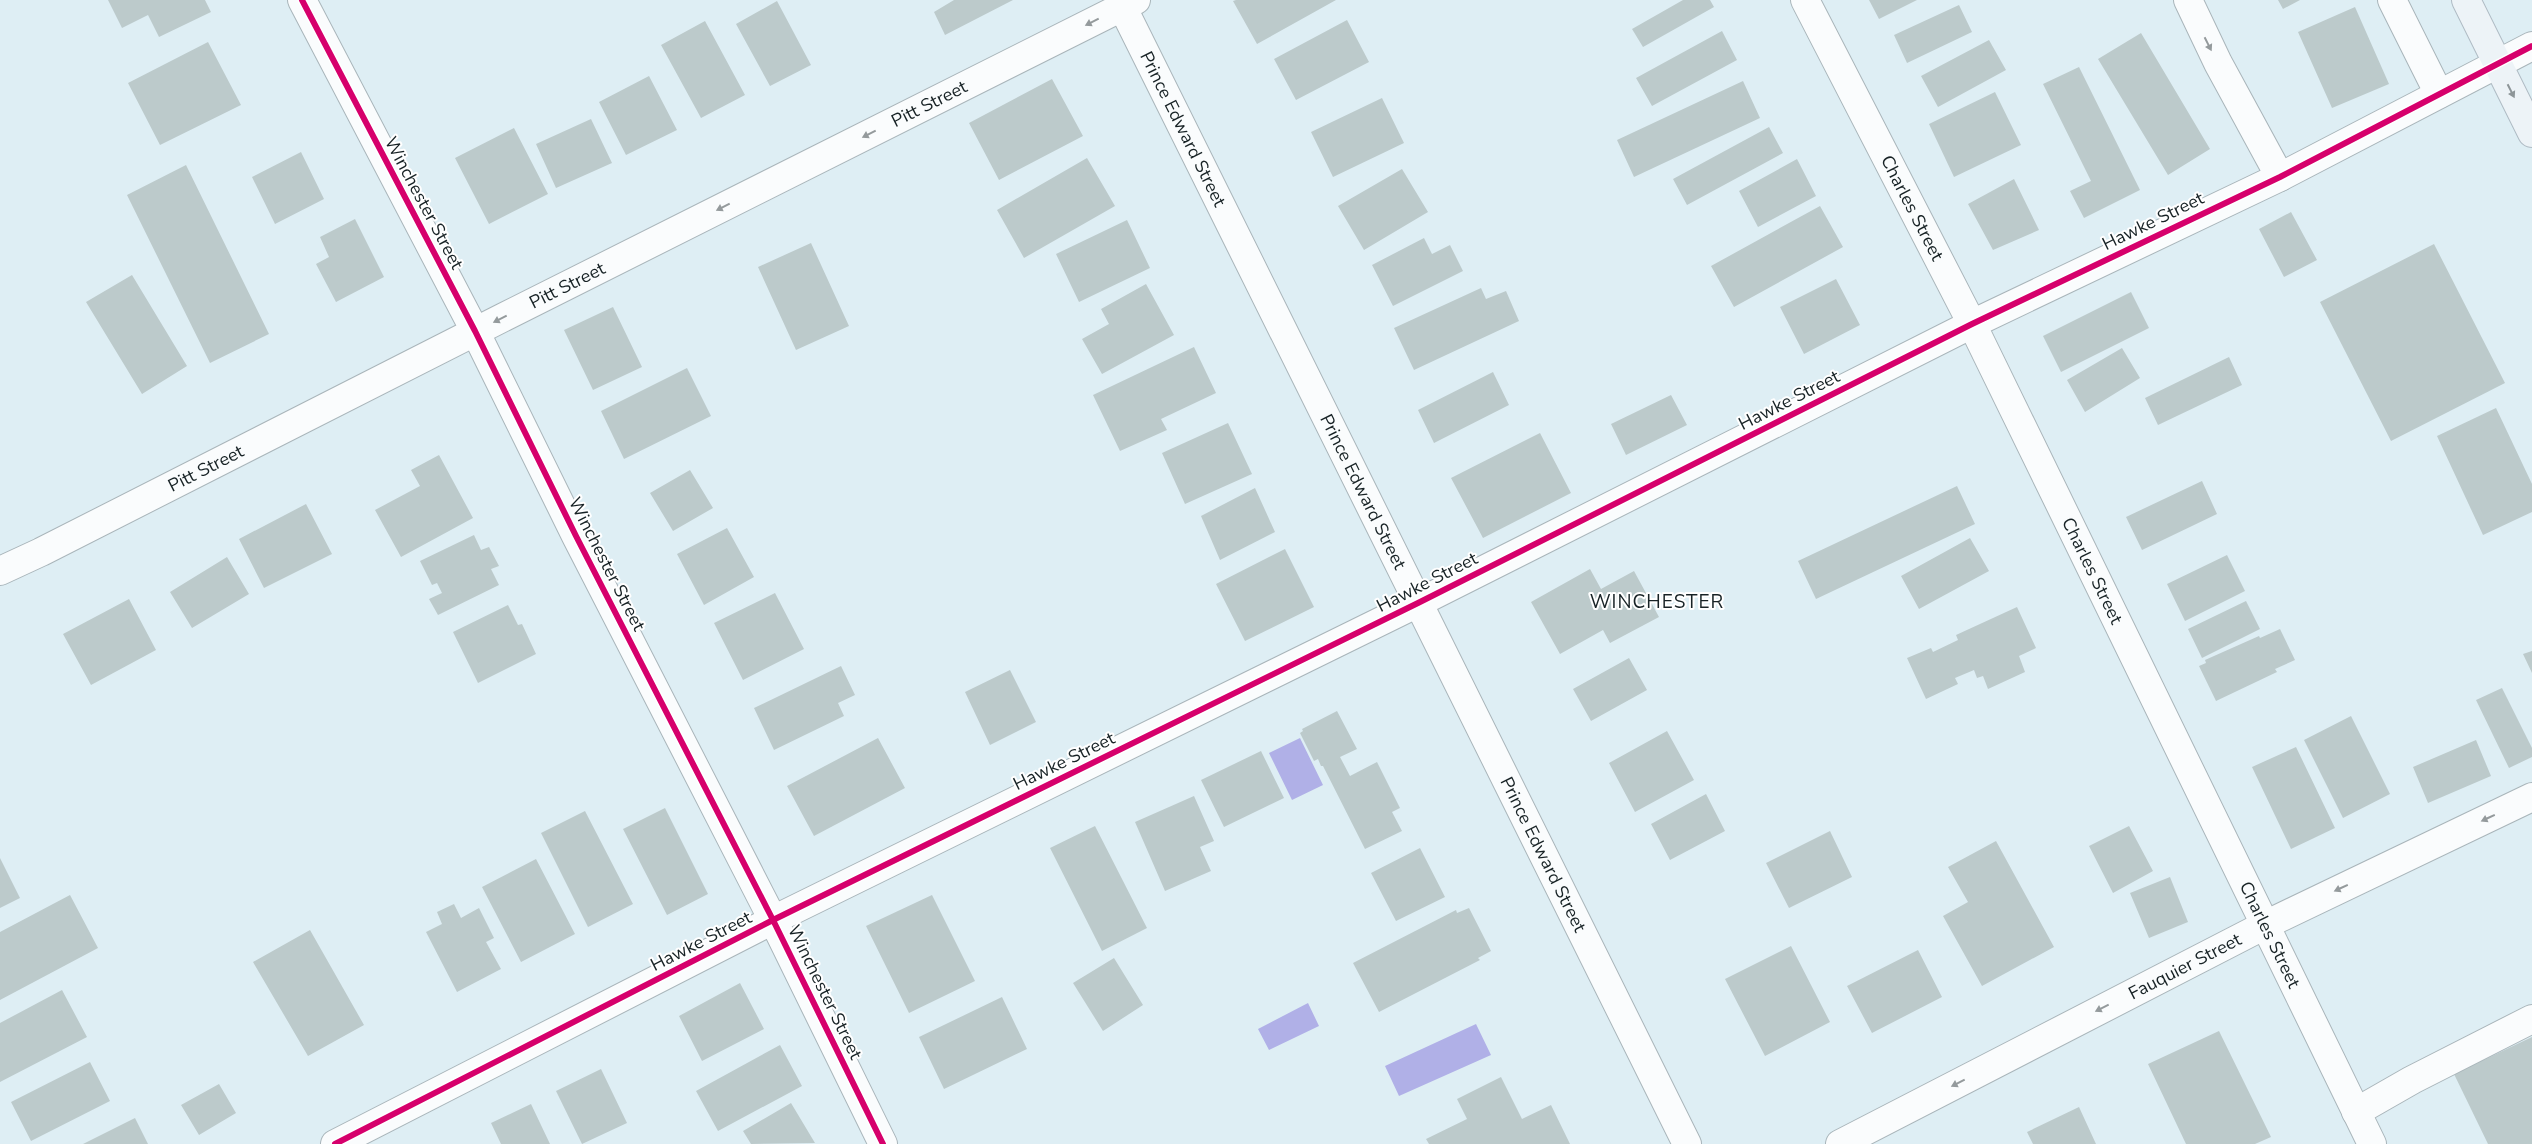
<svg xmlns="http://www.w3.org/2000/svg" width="2532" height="1144" viewBox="0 0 2532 1144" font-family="'Nunito Sans',sans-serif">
	<rect width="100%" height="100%" fill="#deeef4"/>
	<path fill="#b0b0e7" d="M1300 738 1323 785 1292 800 1269 753Z
		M1308 1003 1319 1026 1269 1050 1258 1029Z
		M1476 1024 1491 1055 1399 1096 1385 1066Z"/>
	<path fill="#bccacb" d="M108 0H205L211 12 159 37 148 15 122 28Z
		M954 0H1013L945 35 934 12Z
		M1236 0H1336L1257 44 1233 1Z
		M1683 0H1710L1714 7 1643 47 1632 29Z
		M1869 0H1917L1879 19Z
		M2278 0H2300L2283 9Z
		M777 1 811 65 770 86 736 24Z
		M1959 5 1972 32 1907 63 1894 35Z
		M2355 7 2389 84 2332 108 2298 32Z
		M1347 20 1369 62 1296 100 1274 59Z
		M705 21 745 95 701 118 661 45Z
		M1722 31 1737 60 1652 106 1636 78Z
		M2141 33 2210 149 2168 175 2098 59Z
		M1989 40 2006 70 1938 107 1921 76Z
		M208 42 241 105 160 145 128 83Z
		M2079 67 2140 190 2084 218 2070 191 2091 181 2043 84Z
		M649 76 677 130 626 155 599 102Z
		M1052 79 1083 136 999 180 969 123Z
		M1743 81 1760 118 1634 177 1617 140Z
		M1995 92 2021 145 1954 177 1929 124Z
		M1382 98 1404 143 1333 177 1311 132Z
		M591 119 612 163 556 188 536 144Z
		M1769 127 1783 153 1687 205 1673 179Z
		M514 128 548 194 489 224 455 158Z
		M301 152 324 199 275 224 252 177Z
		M1087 158 1115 206 1024 258 997 210Z
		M1797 159 1816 196 1758 227 1739 191Z
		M186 165 269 334 210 363 127 195Z
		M1402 169 1428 212 1364 250 1338 206Z
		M2014 179 2039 230 1993 250 1968 204Z
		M1820 206 1843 247 1734 307 1711 266Z
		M2291 212 2317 260 2284 277 2259 229Z
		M355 219 384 277 336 302 316 264 329 257 320 237Z
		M1127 220 1150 268 1079 302 1056 254Z
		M1424 238 1432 254 1450 245 1463 271 1393 306 1372 265Z
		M811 243 849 326 796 350 758 267Z
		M2434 244 2505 383 2391 441 2320 302Z
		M132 275 187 366 142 394 86 302Z
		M1836 279 1860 325 1804 354 1780 307Z
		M1146 284 1174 335 1102 374 1082 339 1109 324 1101 309Z
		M1481 288 1486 299 1506 291 1519 321 1414 370 1394 328Z
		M2131 292 2149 328 2061 372 2043 336Z
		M613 307 642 367 593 390 564 330Z
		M1194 347 1216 393 1161 419 1167 430 1120 451 1093 395Z
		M2122 348 2140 378 2085 412 2067 380Z
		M2229 357 2242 385 2158 425 2145 398Z
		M687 368 711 416 624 459 601 411Z
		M1493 372 1509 405 1434 443 1418 410Z
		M1671 395 1687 425 1626 455 1611 424Z
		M2496 408 2532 484V512L2483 535 2437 436Z
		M1228 423 1252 474 1185 504 1162 453Z
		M1540 433 1571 493 1483 538 1451 478Z
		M439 455 473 518 401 557 375 510 420 486 411 470Z
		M690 470 713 508 673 531 650 493Z
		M2202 481 2217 514 2142 550 2126 517Z
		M1957 486 1975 524 1816 599 1798 561Z
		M1255 488 1275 532 1220 560 1201 516Z
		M306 504 332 554 264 588 239 539Z
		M727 528 754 577 704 605 677 554Z
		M474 535 481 550 489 547 499 566 491 569 499 585 438 615 429 599 442 593 437 583 432 585 420 561Z
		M1970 538 1989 571 1919 609 1901 576Z
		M1285 549 1314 607 1245 641 1216 584Z
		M2227 555 2245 591 2185 621 2167 584Z
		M227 557 249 594 192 628 170 592Z
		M1590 569 1601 589 1634 571 1659 617 1610 643 1603 630 1560 654 1531 602Z
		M775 593 804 649 743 680 714 623Z
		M129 599 156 650 91 685 63 634Z
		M2246 601 2260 629 2202 658 2188 629Z
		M508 605 518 625 522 624 536 654 478 683 453 632Z
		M2017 607 2036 648 2019 656 2025 672 1988 689 1983 676 1977 678 1974 670 1955 678 1958 684 1926 699 1907 658 1931 648 1933 652 1958 640 1956 635Z
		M2280 629 2295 660 2275 669 2277 672 2216 701 2199 666 2206 663 2205 660 2259 636 2260 638Z
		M2532 651V673L2523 654Z
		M1629 658 1647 690 1591 721 1573 689Z
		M841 666 855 695 838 703 844 716 774 750 754 708Z
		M1010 670 1036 722 990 745 965 692Z
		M2502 688 2532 748V757L2509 768 2476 700Z
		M1337 711 1357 749 1340 757 1350 776 1377 762 1400 808 1392 812 1402 831 1365 849 1323 766H1321L1318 759 1314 761 1300 733 1303 731 1302 729Z
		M2351 716 2390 794 2343 818 2304 740Z
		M1667 731 1694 780 1635 812 1609 763Z
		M878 738 905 788 814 836 787 786Z
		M2476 740 2491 776 2428 803 2413 767Z
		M2296 747 2335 828 2291 849 2252 767Z
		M1261 751 1284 798 1224 827 1201 780Z
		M1706 794 1725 831 1670 860 1651 824Z
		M1194 796 1214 841 1200 847 1211 871 1165 891 1135 822Z
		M665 808 708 894 667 915 623 829Z
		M585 811 633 904 588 927 541 833Z
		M1095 826 1147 928 1102 951 1050 848Z
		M2129 826 2153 871 2113 893 2089 846Z
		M1830 831 1852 877 1789 908 1766 863Z
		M1996 841 2054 947 1982 986 1943 916 1968 902 1948 867Z
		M1420 848 1445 897 1396 921 1371 873Z
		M0 858 20 898 0 908Z
		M536 859 575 934 521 962 482 887Z
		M2170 877 2188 922 2149 938 2130 893Z
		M70 895 98 948 0 1000V932Z
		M932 895 975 981 909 1013 866 926Z
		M454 904 461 918 479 908 494 938 486 942 501 969 457 992 426 932 442 924 437 912Z
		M1469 908 1491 951 1478 958 1480 960 1379 1012 1353 963 1456 910 1457 913Z
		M310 930 364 1025 308 1056 253 962Z
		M1791 946 1830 1022 1765 1056 1725 979Z
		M1918 950 1942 997 1872 1033 1847 986Z
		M1114 958 1143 1005 1103 1031 1073 983Z
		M740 983 764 1029 702 1061 679 1016Z
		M62 990 87 1037 0 1082V1023Z
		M1002 997 1027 1049 944 1089 919 1037Z
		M2219 1031 2271 1137 2255 1144H2186L2148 1064Z
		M2532 1037V1144H2488L2454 1074Z
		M780 1045 802 1086 718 1131 696 1091Z
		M90 1062 110 1101 31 1141 11 1102Z
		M601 1069 627 1123 582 1144 556 1091Z
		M1501 1077 1522 1119 1551 1105 1570 1144H1429L1426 1139 1467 1119 1457 1099Z
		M219 1084 236 1113 199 1135 181 1105Z
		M791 1103 815 1143 751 1144 743 1131Z
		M531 1104 550 1144H501L491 1123Z
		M2079 1107 2096 1144H2033L2027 1132Z
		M135 1118 148 1144H83Z"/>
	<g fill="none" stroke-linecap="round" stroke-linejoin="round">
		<g stroke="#a9b5ba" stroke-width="30">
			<g id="minor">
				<path d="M302 0 475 331 576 536 773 920 883 1144"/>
				<path id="s1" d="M1119 0 1687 1144"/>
				<path id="s2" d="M1805 0 1972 324 2372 1144"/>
				<path d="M2188 0 2218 63 2280 177"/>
				<path d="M2392 0 2439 94"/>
				<path id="s3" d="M0 571 41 552 504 317 1136 0"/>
				<path d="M2356 1112 2412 1080 2532 1019"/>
				<path d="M335 1144 773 920 1418 603 1972 324 2280 177 2532 46"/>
				<path id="s4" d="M1840 1144 2265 925 2532 797"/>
			</g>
		</g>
		<g stroke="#afbbc4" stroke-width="30">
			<path id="major" d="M2466 0 2532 133"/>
		</g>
		<use href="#minor" stroke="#fafcfd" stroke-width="28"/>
		<use href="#major" stroke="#edf3f7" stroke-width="28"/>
		<g stroke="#fff" stroke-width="9">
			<path id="cycleway" d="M302 0 475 331 576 536 773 920 883 1144
				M335 1144 773 920 1418 603 1972 324 2280 177 2532 46"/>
		</g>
		<use href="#cycleway" stroke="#d6006c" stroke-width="6"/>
	</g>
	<defs><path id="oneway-solid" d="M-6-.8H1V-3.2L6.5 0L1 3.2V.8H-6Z" transform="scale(1.25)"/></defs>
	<g fill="#949a9c">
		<use href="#oneway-solid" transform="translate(1092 22) rotate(153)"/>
		<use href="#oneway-solid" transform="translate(2208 44) rotate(63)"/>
		<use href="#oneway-solid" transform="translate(869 134) rotate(153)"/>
		<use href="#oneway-solid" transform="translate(723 207) rotate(153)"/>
		<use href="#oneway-solid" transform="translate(500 319) rotate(153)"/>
		<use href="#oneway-solid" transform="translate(2488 818) rotate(155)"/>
		<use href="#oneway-solid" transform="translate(2341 888) rotate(155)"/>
		<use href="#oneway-solid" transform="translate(2102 1008) rotate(153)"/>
		<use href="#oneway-solid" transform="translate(1958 1083) rotate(153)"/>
	</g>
	<use fill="#8d9598" href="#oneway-solid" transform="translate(2511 91) rotate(63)"/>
	<g text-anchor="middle" stroke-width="4" stroke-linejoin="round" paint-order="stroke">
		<g font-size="18" fill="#172225" stroke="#fff">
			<text dy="6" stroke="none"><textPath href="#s3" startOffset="1040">Pitt Street</textPath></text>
			<text dy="6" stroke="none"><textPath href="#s1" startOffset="144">Prince Edward Street</textPath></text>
			<text transform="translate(424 203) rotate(62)" y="6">Winchester Street</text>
			<text dy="6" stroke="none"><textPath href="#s2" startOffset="234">Charles Street</textPath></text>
			<text transform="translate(2153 221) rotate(-26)" y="6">Hawke Street</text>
			<text dy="6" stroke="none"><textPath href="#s3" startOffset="635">Pitt Street</textPath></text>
			<text transform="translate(1789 400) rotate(-27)" y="6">Hawke Street</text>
			<text dy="6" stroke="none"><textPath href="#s3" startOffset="230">Pitt Street</textPath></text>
			<text dy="6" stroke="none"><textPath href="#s1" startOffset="549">Prince Edward Street</textPath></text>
			<text transform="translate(607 564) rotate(63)" y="6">Winchester Street</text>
			<text dy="6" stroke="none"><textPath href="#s2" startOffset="639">Charles Street</textPath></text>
			<text transform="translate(1427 582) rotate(-27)" y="6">Hawke Street</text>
			<text transform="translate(1064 761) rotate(-26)" y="6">Hawke Street</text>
			<text dy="6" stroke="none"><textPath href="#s1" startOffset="954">Prince Edward Street</textPath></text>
			<text dy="6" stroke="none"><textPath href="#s2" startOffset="1044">Charles Street</textPath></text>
			<text transform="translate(701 941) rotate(-27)" y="6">Hawke Street</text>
			<text dy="6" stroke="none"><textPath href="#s4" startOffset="388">Fauquier Street</textPath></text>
			<text transform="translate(825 992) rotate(64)" y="6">Winchester Street</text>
		</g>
		<g font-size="19" letter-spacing="1" fill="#172225" stroke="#fff">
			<text x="1657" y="608">WINCHESTER</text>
		</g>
	</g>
</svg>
